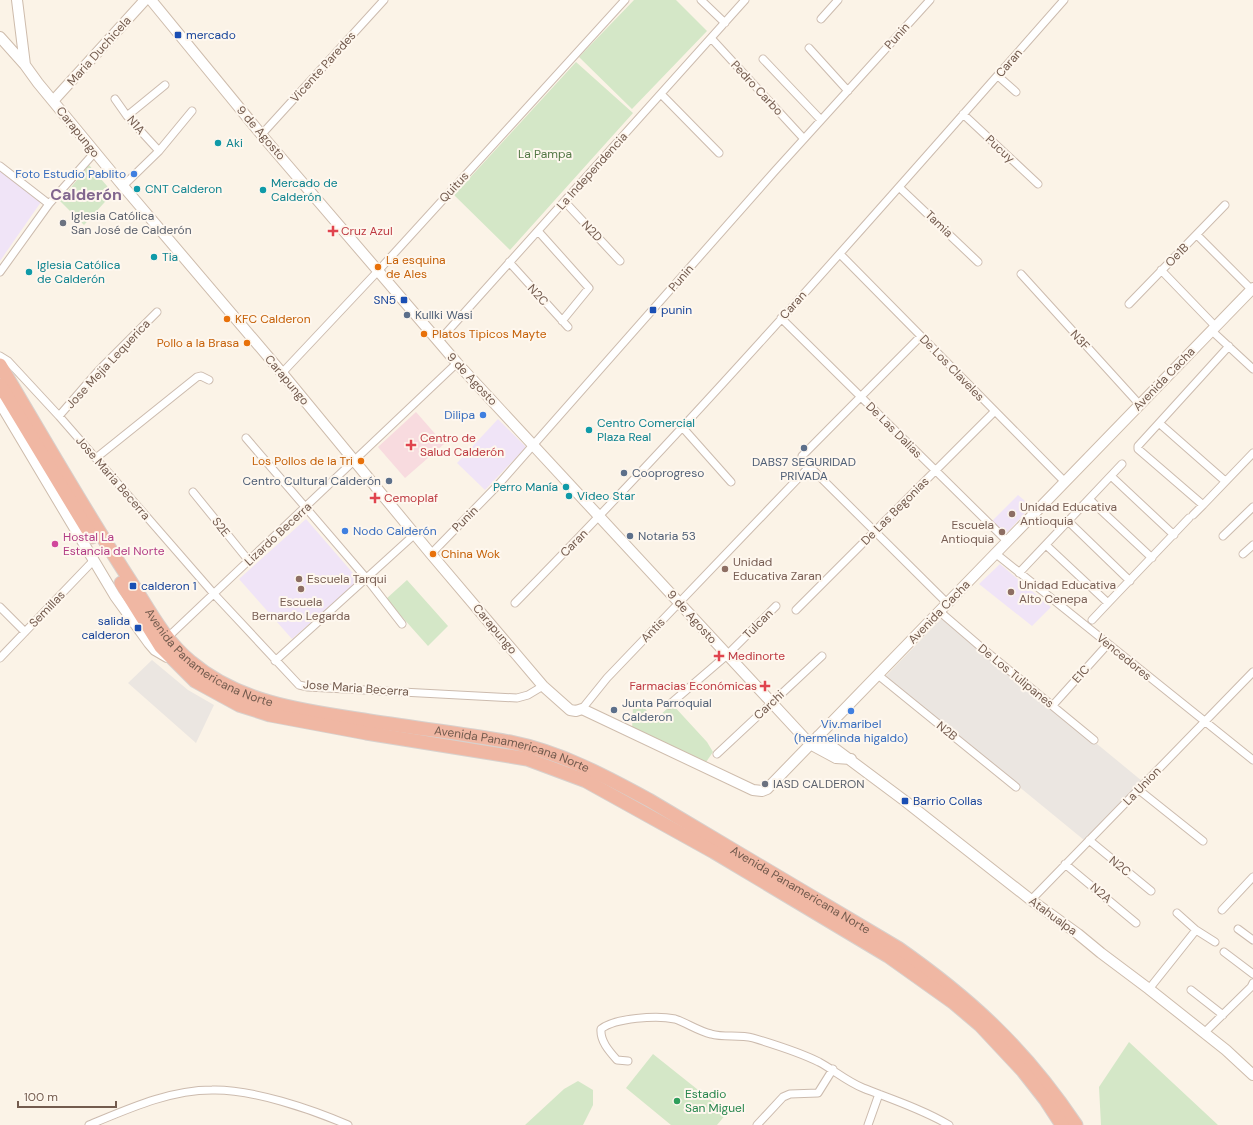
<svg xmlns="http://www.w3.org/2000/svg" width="1253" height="1125" viewBox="0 0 1253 1125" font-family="'DM Sans',sans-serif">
	<rect width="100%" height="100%" fill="#fbf3e7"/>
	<path fill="#ebe6e1" d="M943 617 1142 781 1084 840 885 677Z
		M152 660 188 690 214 705 196 743 128 683Z"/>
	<path fill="#f0e4f7" d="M0 171 41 202 0 261Z
		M498 419 526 447 485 490 457 463Z
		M1018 495 1031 506 1006 534 992 521Z
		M306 519 359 580 292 639 239 579Z
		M1000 564 1051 607 1032 626 979 584Z"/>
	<path fill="#f8dbdf" d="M416 412 444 444 405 478 378 447Z"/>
	<path fill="#d4e7c7" d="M634 0H676L707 31 632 109 579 57Z
		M576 62 633 113 510 250 454 195Z
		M89 165 113 193 84 225 60 201Z
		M407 580 448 626 428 646 386 599Z
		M638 701 655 720 672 704 707 742 713 752 704 765 632 731 633 706Z
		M1129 1042 1218 1125H1101L1099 1087Z
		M653 1054 727 1113 717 1125H671L626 1088Z
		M578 1081 593 1090V1105L583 1125H525L564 1089Z"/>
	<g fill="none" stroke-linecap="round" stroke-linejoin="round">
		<g stroke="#ccbbae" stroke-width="9">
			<path id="street" d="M701 0 725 23
				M821 19 838 0
				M711 38 804 139
				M809 48 848 91
				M763 59 821 120
				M998 76 1016 92
				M661 94 719 153
				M115 99 127 116 159 151
				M963 114 1038 184
				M127 116 165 85
				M262 134 384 0
				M0 166 49 204
				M123 186 159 151 192 111
				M899 187 978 262
				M565 202 620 261
				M538 231 589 288 562 321
				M1197 235 1252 290
				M840 254 1065 482
				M509 262 568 327
				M1161 270 1216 327
				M0 272 49 204 95 152
				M1021 274 1140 405
				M1129 304 1225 205
				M781 318 1007 541
				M1212 331 1253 369
				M921 336 802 456 804 461 947 603
				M438 342 745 0
				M0 356 8 361 59 416 214 594 299 685 308 687 517 698 528 695 543 686
				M282 373 378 271 625 0
				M59 416 99 370 157 312
				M1159 423 1138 446V449L1203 505 1253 453
				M683 428 731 482
				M246 438 367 579 402 624
				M96 458 197 377 201 376 209 380
				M1111 476 1174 535
				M1225 481 1159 423 1229 346
				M193 492 249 561
				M1089 499 1152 558
				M1193 515 1203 505
				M1068 521 1130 581
				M1223 536 1253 507
				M1046 545 1108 603 1189 518
				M995 553 1253 760
				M431 554 498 485 774 172 930 0
				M1243 554 1253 545
				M1019 573 1122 464
				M515 603C706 409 884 204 1064 0
				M0 607 25 632
				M796 610 994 412
				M939 611 982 648 1094 740
				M1092 620 1108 603
				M167 638 457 363
				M0 658 94 560
				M275 661 415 534
				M878 675 1016 787
				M1054 704 1108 644
				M669 705 727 655 776 606
				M582 709 607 678 810 466
				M717 754 822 656
				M1139 790 1203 841
				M1089 840 1151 891
				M1065 864 1136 923
				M1031 900 1253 672
				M1222 910 1253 877
				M1177 913 1196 930 1215 942
				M1238 929 1253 940
				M1224 952 1253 974
				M1149 989 1196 930
				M1191 990 1223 1015
				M1204 1033 1251 987 1253 983
				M628 1061 617 1060C609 1051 600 1041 601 1029 615 1018 657 1015 675 1019 687 1023 698 1031 711 1034 724 1038 739 1034 753 1038 773 1044 801 1053 819 1062 834 1070 846 1081 863 1088 891 1099 922 1109 949 1125
				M89 1125C128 1109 169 1090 212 1090 252 1089 311 1109 348 1125
				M757 1125 783 1097 790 1094 818 1093 833 1069
				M868 1125 879 1094"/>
		</g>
		<g stroke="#cebcac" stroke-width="12">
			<path id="secondary" d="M17 0 25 65
				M151 0 265 139 457 363 810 744 836 758 851 759
				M0 37 25 65 38 83 123 186 282 373 431 554 543 686 570 710 576 711 582 709 753 790 762 791 767 789 1253 288
				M53 101 145 0
				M0 403 115 596 149 643 155 650 167 657
				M818 736 905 801 1031 900 1078 934 1101 953 1149 989 1226 1050 1253 1075"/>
		</g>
		<g stroke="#d8d1cd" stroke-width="15">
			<g id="highway">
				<path id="s1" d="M0 365C44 439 86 513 133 585 150 612 166 642 191 662 239 703 304 711 364 720 412 728 461 733 510 742 560 752 605 776 649 800L898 948C972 1000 1025 1049 1076 1125"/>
				<path d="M0 385 92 537"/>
				<path d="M121 583 161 647 195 681 239 705 270 715 366 733 527 759 586 781 714 852 888 956 954 1003 980 1025 1023 1071 1045 1099 1062 1125"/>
			</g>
		</g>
		<use href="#street" stroke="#fff" stroke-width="7"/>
		<use href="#secondary" stroke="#fff" stroke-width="10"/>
		<use href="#highway" stroke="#f0b7a3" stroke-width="13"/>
	</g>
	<g fill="#1a4fb4" stroke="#fef7ee" stroke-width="1.5">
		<rect x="174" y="31" width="8" height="8" rx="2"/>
		<rect x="400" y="296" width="8" height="8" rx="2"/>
		<rect x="649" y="306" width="8" height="8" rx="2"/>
		<rect x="129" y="582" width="8" height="8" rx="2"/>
		<rect x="134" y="624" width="8" height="8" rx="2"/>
		<rect x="901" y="797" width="8" height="8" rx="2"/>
	</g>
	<g fill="#0f9aa8" stroke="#fef7ee" stroke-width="1.5">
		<circle cx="218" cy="143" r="4"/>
		<circle cx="137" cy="189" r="4"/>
		<circle cx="263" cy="190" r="4"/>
		<circle cx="154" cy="257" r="4"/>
		<circle cx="29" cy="272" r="4"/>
		<circle cx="589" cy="430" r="4"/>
		<circle cx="566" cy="487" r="4"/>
		<circle cx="569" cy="496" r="4"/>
	</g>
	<g fill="#3f7fe0" stroke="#fef7ee" stroke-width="1.5">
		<circle cx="134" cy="174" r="4"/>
		<circle cx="483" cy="415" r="4"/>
		<circle cx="345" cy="531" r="4"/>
		<circle cx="851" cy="711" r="4"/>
	</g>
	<g fill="#6b7280" stroke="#fef7ee" stroke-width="1.5">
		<circle cx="63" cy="223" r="4"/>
		<circle cx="765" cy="784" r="4"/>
	</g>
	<g fill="#e0444e" stroke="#fef7ee" stroke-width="1.5">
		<path d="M331 225h4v4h4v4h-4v4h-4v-4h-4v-4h4z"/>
		<path d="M409 439h4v4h4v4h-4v4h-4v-4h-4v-4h4z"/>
		<path d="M373 492h4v4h4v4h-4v4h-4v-4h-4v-4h4z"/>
		<path d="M717 650h4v4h4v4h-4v4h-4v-4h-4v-4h4z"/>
		<path d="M763 680h4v4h4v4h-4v4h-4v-4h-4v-4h4z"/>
	</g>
	<g fill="#e8710a" stroke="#fef7ee" stroke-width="1.5">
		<circle cx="378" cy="267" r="4"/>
		<circle cx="227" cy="319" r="4"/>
		<circle cx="424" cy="334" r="4"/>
		<circle cx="247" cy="343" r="4"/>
		<circle cx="361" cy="461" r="4"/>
		<circle cx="433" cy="554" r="4"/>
	</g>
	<g fill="#5c6f8a" stroke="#fef7ee" stroke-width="1.5">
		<circle cx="407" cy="315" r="4"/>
		<circle cx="804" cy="448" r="4"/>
		<circle cx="624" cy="473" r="4"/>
		<circle cx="389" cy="481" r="4"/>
		<circle cx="630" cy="536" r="4"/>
		<circle cx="614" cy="710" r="4"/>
	</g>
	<g fill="#8d6e63" stroke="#fef7ee" stroke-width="1.5">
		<circle cx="1012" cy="514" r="4"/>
		<circle cx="1002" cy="532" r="4"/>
		<circle cx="725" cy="569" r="4"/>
		<circle cx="299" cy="579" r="4"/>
		<circle cx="301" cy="589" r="4"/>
		<circle cx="1011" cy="592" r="4"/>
	</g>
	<circle fill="#d1479c" stroke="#fef7ee" stroke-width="1.5" cx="55" cy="544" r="4"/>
	<circle fill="#2e9e5b" stroke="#fef7ee" stroke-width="1.5" cx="677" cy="1101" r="4"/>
	<g text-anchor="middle" stroke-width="4" stroke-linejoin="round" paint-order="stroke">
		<g font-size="12" fill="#164399" stroke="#fef7ee" text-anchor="start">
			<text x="186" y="39">mercado</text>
			<text x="396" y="304" text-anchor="end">SN5</text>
			<text x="661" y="314">punin</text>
			<text x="141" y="590">calderon 1</text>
			<text x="130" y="625" text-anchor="end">salida<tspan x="130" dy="14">calderon</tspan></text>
			<text x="913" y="805">Barrio Collas</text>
		</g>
		<g font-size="12" fill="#735b4e" stroke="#fef7ee">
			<text transform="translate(897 36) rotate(-48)" y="4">Punin</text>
			<text transform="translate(99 51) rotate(-48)" y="4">Maria Duchicela</text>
			<text transform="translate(1009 63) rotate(-49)" y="4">Caran</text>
			<text transform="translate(323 67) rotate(-48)" y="4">Vicente Paredes</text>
			<text transform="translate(757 88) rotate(47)" y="4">Pedro Carbo</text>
			<text transform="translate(136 125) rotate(49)" y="4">N1A</text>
			<text transform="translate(78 132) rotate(51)" y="4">Carapungo</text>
			<text transform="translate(261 133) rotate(49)" y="4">9 de Agosto</text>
			<text transform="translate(1000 149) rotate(43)" y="4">Pucuy</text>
			<text transform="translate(592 171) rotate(-48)" y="4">La Independencia</text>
			<text transform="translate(454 187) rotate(-47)" y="4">Quitus</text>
			<text transform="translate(939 224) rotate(44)" y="4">Tamia</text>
			<text transform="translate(592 231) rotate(47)" y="4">N2D</text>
			<text transform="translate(1177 255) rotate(-45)" y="4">Oe1B</text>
			<text transform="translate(681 278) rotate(-49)" y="4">Punin</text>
			<text transform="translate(538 295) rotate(48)" y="4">N2C</text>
			<text transform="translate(793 305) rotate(-48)" y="4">Caran</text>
			<text transform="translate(1080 340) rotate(48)" y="4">N3F</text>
			<text transform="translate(108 364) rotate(-47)" y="4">Jose Mejia Lequerica</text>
			<text transform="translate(952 368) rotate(46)" y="4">De Los Claveles</text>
			<text transform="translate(472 379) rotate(47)" y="4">9 de Agosto</text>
			<text transform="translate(1164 379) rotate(-46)" y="4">Avenida Cacha</text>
			<text transform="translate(287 380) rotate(50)" y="4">Carapungo</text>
			<text transform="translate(894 430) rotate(45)" y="4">De Las Dalias</text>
			<text transform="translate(113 478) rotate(49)" y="4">Jose Maria Becerra</text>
			<text transform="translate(895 511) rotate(-45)" y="4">De Las Begonias</text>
			<text transform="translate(465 519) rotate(-45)" y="4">Punin</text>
			<text transform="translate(221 527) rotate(51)" y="4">S2E</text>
			<text transform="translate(278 534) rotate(-43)" y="4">Lizardo Becerra</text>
			<text transform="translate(574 543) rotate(-45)" y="4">Caran</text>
			<text transform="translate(47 609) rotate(-46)" y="4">Semillas</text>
			<text transform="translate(939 612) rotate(-46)" y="4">Avenida Cacha</text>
			<text transform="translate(692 617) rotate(48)" y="4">9 de Agosto</text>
			<text transform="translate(758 624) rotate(-45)" y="4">Tulcan</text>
			<text transform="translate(495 629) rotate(50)" y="4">Carapungo</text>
			<text transform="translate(653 630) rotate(-46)" y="4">Antis</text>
			<text dy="4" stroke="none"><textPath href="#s1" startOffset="366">Avenida Panamericana Norte</textPath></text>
			<text transform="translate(1124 657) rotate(39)" y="4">Vencedores</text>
			<text transform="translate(1081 674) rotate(-48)" y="4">E1C</text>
			<text transform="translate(1016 676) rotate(39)" y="4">De Los Tulipanes</text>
			<text transform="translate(356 688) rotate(4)" y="4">Jose Maria Becerra</text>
			<text transform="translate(769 705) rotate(-43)" y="4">Carchi</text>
			<text transform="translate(947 731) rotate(39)" y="4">N2B</text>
			<text dy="4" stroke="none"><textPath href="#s1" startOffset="690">Avenida Panamericana Norte</textPath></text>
			<text transform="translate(1142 786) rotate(-46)" y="4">La Union</text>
			<text transform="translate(1120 866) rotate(39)" y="4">N2C</text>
			<text dy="4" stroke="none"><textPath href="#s1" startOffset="1014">Avenida Panamericana Norte</textPath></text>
			<text transform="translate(1101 893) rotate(40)" y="4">N2A</text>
			<text transform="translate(1053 916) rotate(36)" y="4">Atahualpa</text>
		</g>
		<g font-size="12" fill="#0d838f" stroke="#fef7ee" text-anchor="start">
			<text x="226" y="147">Aki</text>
			<text x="271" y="187">Mercado de<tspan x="271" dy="14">Calderón</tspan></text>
			<text x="145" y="193">CNT Calderon</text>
			<text x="162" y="261">Tia</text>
			<text x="37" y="269">Iglesia Católica<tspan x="37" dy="14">de Calderón</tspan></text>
			<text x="597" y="427">Centro Comercial<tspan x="597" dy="14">Plaza Real</tspan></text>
			<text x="558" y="491" text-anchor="end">Perro Manía</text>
			<text x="577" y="500">Video Star</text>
		</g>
		<g font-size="12" fill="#547846" stroke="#fef7ee">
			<text x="545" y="158">La Pampa</text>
		</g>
		<g font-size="12" fill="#366cbe" stroke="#fef7ee" text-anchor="end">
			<text x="126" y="178">Foto Estudio Pablito</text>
			<text x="475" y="419">Dilipa</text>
			<text x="353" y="535" text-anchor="start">Nodo Calderón</text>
			<text x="851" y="728" text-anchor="middle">Viv.maribel<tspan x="851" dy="14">(hermelinda higaldo)</tspan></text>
		</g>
		<g font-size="12" fill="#5b616d" stroke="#fef7ee" text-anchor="start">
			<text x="71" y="220">Iglesia Católica<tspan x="71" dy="14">San José de Calderón</tspan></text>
			<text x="773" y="788">IASD CALDERON</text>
		</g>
		<g font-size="12" fill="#be3a42" stroke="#fef7ee" text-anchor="start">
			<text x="341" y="235">Cruz Azul</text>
			<text x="420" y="442">Centro de<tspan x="420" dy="14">Salud Calderón</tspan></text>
			<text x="384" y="502">Cemoplaf</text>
			<text x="728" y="660">Medinorte</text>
			<text x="757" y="690" text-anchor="end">Farmacias Económicas</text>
		</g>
		<g font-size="12" fill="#c56008" stroke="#fef7ee" text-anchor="start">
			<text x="386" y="264">La esquina<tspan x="386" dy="14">de Ales</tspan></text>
			<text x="235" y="323">KFC Calderon</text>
			<text x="432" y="338">Platos Tipicos Mayte</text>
			<text x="239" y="347" text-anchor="end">Pollo a la Brasa</text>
			<text x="353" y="465" text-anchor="end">Los Pollos de la Tri</text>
			<text x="441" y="558">China Wok</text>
		</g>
		<g font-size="12" fill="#4e5e75" stroke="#fef7ee" text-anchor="start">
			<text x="415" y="319">Kullki Wasi</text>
			<text x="804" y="466" text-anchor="middle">DABS7 SEGURIDAD<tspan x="804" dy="14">PRIVADA</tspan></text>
			<text x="632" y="477">Cooprogreso</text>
			<text x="381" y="485" text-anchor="end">Centro Cultural Calderón</text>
			<text x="638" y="540">Notaria 53</text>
			<text x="622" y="707">Junta Parroquial<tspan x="622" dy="14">Calderon</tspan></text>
		</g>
		<g font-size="12" fill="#785e54" stroke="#fef7ee" text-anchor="start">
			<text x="1020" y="511">Unidad Educativa<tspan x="1020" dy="14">Antioquia</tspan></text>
			<text x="994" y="529" text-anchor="end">Escuela<tspan x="994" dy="14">Antioquia</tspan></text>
			<text x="733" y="566">Unidad<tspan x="733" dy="14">Educativa Zaran</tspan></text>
			<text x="307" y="583">Escuela Tarqui</text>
			<text x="1019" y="589">Unidad Educativa<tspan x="1019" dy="14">Alto Cenepa</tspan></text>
			<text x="301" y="606" text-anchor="middle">Escuela<tspan x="301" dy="14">Bernardo Legarda</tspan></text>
		</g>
		<g font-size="12" fill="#b23c85" stroke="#fef7ee" text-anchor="start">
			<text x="63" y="541">Hostal La<tspan x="63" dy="14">Estancia del Norte</tspan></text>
		</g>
		<g font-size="12" fill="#27864d" stroke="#fef7ee" text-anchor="start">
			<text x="685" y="1098">Estadio<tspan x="685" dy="14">San Miguel</tspan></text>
		</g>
		<g font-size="16" font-weight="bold" fill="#81668e" stroke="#fef7ee">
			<text x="86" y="200">Calderón</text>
		</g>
	</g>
	<path d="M18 1101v6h98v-6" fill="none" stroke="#735b4e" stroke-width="2"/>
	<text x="24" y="1101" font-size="12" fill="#735b4e" stroke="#fef7ee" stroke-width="3" paint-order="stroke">100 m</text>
</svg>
